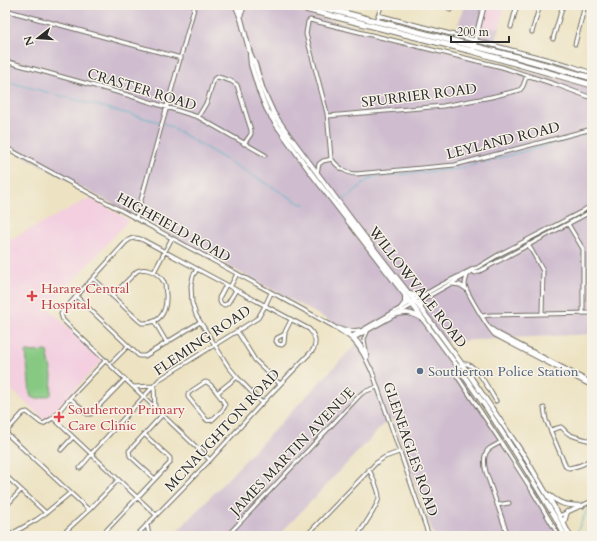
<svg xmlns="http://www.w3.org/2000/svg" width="597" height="541" viewBox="0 0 597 541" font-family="Cardo,serif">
	<rect width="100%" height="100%" fill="#f7f3e8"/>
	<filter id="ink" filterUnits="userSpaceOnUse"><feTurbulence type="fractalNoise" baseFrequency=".025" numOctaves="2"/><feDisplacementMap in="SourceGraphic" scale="8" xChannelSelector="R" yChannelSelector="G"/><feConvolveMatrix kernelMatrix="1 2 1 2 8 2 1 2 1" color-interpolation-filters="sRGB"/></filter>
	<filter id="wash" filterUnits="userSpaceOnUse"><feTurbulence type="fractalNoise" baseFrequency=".012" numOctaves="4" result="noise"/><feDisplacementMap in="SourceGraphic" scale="16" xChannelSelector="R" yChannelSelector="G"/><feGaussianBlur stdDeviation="0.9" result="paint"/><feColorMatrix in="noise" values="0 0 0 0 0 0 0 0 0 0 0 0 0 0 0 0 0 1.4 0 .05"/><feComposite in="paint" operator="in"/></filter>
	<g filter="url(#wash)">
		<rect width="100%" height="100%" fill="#ede3c3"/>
		<path fill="#f3cfe0" d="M485 5H505L500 27 479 29Z
			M90 198 129 220 48 308 102 361 45 420 5 384V241H7Z"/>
		<path fill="#cfbdcf" d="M5 5H271L582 85 592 90V334L436 342 500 436 562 536H434L392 418 386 422 278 536H173L362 338 5 146Z
			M464 5H485L480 29 500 27 495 44 456 33Z"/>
		<path fill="#87c983" stroke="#597a57" d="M47 351 52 375 51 395 37 399 31 397 30 393 26 352Z"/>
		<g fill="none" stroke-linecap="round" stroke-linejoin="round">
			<path stroke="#4ab5c7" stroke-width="1" d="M5 81 159 122
				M164 123 301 204H305
				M583 136 592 133
				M341 200 345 199 368 180 373 177 458 169 578 137
				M588 498 592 489
				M576 534 587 510"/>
		</g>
	</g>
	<g filter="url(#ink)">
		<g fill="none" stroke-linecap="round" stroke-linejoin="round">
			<g stroke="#6f6b60" stroke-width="5">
				<path id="minor" d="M429 6V5
					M5 10 181 58
					M450 10 452 5
					M378 15 569 65 592 73
					M377 22 381 5
					M511 27 517 5
					M532 32 540 5
					M553 39 563 5
					M575 44 585 5
					M5 61 131 96 198 117 265 155
					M592 98 557 85 502 67 310 20 308 22 306 34 327 113 331 158C336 166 347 174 356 174L455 165 592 129
					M328 116 443 106 491 97 520 90 523 86 527 75
					M198 117 207 102 214 79 218 77 231 81 237 85 251 130V134L244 144
					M5 147 333 326C339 330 346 334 352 339 361 348 366 359 371 370
					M317 173 319 164 323 161 332 159
					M136 218 195 5
					M568 224 583 249V313
					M528 244 543 271 542 314 592 313
					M197 269 193 276 191 286 192 303 196 315 228 366 237 377 262 403
					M473 271 475 273 478 272 592 211
					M154 272 172 238
					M467 276C466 279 465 281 465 285 467 293 488 328 495 335L592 386
					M93 278 137 319 142 323C161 324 167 311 166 294 165 290 166 285 164 282 158 272 146 267 137 271L112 296
					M451 284 460 285 466 289
					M226 285 219 298 221 304 225 305 228 303 236 290
					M230 287 237 274
					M76 296 139 356H145L200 322
					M482 316 491 315 542 314
					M154 321 167 343
					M338 328C351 333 360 342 365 354
					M490 328 499 334 592 383
					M345 330 352 331 359 330
					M237 331 255 360 280 384
					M285 334 277 338 276 341 278 344 282 345 284 343 285 332 291 320
					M352 336 401 308 441 285 475 268
					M351 338H354L468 274 480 266 500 254 581 212 592 205
					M367 358 364 339 368 330
					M110 364 128 346
					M371 368 429 536
					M205 382C206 382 207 382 208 383 212 385 225 402 225 406 224 410 215 417 212 420 208 421 207 421 205 418L188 397V394L190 392Z
					M134 387 154 386 155 408
					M217 393 237 377
					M70 398 87 414H91L125 379
					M496 401C490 392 476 361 463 364 461 365 458 367 456 369L455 372 457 376 501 442 531 489 559 536
					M544 408 546 420 566 467 569 468C579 466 588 464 592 455
					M53 418 156 515
					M551 430 561 427C564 429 565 432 569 434 576 438 584 439 592 441
					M5 433 23 413 27 412 41 423 43 424 53 418 70 398 106 360
					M6 433 89 510
					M501 442C498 444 493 446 489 449 483 454 484 465 486 472L508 536
					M61 450 73 437
					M91 454 160 379 258 318 265 306 271 293
					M80 468 91 455
					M5 475 46 513
					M155 479 130 456 129 451 162 415
					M497 505 509 503
					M5 507 21 490
					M559 516 592 501
					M147 524 149 536
					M11 536 13 533 36 520 46 513 70 493
					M63 536 67 530 89 510 118 480
					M101 536 170 463V458L167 455 145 435
					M136 536 210 460 262 403 313 350C317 343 315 335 309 329L143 240C136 237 132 237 126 242L64 310 61 314 63 320 67 324 210 460
					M227 536 361 394 364 392 377 387
					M306 536 376 463 385 457 399 452
					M357 536C362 529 379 504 379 497 379 489 372 477 369 469"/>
			</g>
			<g stroke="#6f6b60" stroke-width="6">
				<path id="major" d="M239 5 240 15 250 53 255 64 263 90 274 114 288 134 361 232 435 327 462 364 525 457 559 515 570 536
					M473 49 484 5
					M250 55 251 65 259 91 267 110 275 123 311 173 411 303 458 367 485 406 520 460 555 517 565 536
					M410 294 417 296 423 295
					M401 308 405 303V296
					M421 309V305L424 299
					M394 315C406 312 410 312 421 318
					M549 495C561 505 566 505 582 506
					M564 523 566 515 567 512"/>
			</g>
			<g stroke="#6f6b60" stroke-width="7">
				<path id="highway" d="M236 5 240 15
					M289 5 472 51 592 85
					M313 5 517 57 592 78
					M240 15 244 5"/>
			</g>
			<use href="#minor" stroke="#fff" stroke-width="3"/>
			<use href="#major" stroke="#fff" stroke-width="4"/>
			<use href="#highway" stroke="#fff" stroke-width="5"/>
		</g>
	</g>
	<g fill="#e0444e" stroke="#f7f3e8" stroke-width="1.5">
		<path d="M30 290h4v4h4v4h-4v4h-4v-4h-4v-4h4z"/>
		<path d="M57 411h4v4h4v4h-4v4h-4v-4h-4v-4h4z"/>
	</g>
	<circle fill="#5c6f8a" stroke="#f7f3e8" stroke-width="1.5" cx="420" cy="371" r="4"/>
	<g text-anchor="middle" stroke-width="3" stroke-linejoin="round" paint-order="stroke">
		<g font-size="14" fill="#2b2b2b" stroke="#f7f3e8">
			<text transform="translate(142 89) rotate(17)" y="5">CRASTER ROAD</text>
			<text transform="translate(419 95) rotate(-7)" y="5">SPURRIER ROAD</text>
			<text transform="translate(503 140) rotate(-14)" y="5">LEYLAND ROAD</text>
			<text transform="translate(174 227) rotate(29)" y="5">HIGHFIELD ROAD</text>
			<text transform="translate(418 287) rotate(52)" y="5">WILLOWVALE ROAD</text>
			<text transform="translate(202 340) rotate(-34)" y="5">FLEMING ROAD</text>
			<text transform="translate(222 430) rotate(-47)" y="5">MCNAUGHTON ROAD</text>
			<text transform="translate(411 449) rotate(71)" y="5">GLENEAGLES ROAD</text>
			<text transform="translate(292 451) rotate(-46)" y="5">JAMES MARTIN AVENUE</text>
		</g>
		<g font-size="14" fill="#be3a42" stroke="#f7f3e8" text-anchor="start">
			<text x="41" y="293">Harare Central<tspan x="41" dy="16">Hospital</tspan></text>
			<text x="68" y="414">Southerton Primary<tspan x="68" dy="16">Care Clinic</tspan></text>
		</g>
		<g font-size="14" fill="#4e5e75" stroke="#f7f3e8" text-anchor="start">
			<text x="428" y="376">Southerton Police Station</text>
		</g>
	</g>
	<rect width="597" height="541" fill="none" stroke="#f7f3e8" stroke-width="20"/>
	<g transform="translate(38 38) rotate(253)" stroke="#f7f3e8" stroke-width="3" paint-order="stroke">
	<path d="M0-3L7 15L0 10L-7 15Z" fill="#2b2b2b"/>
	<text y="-6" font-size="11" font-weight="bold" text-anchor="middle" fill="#2b2b2b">N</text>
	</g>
	<path d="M451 36v6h58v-6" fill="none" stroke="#2b2b2b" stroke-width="2"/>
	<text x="457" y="36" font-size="12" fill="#2b2b2b" stroke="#f7f3e8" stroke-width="3" paint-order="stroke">200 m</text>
</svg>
